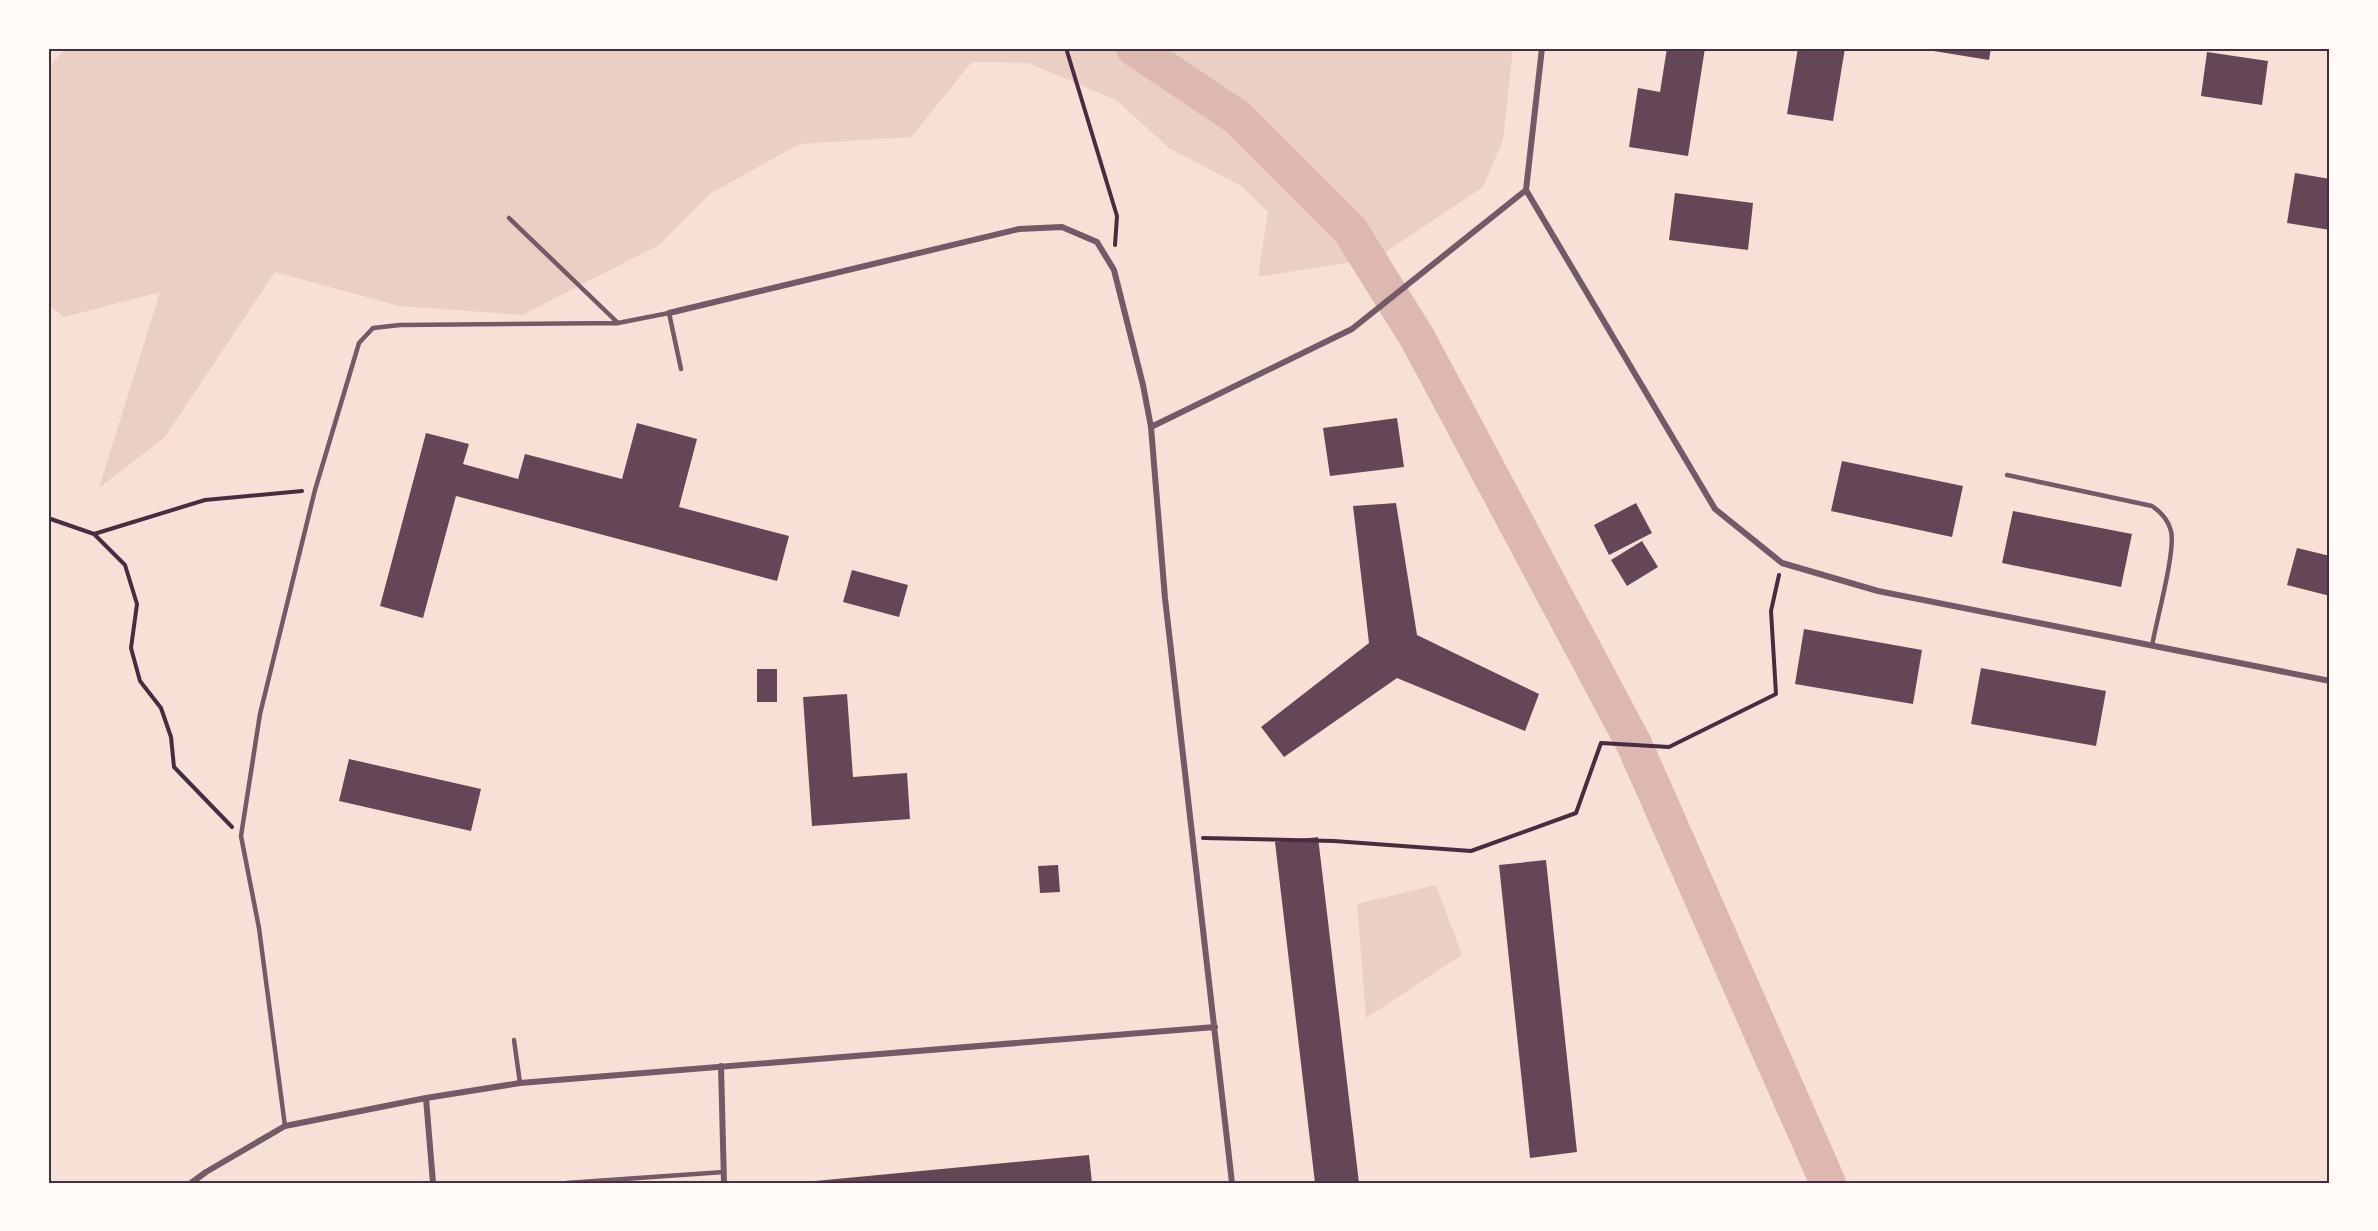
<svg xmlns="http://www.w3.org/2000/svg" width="2378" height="1231" viewBox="0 0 2378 1231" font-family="'DM Sans',sans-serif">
	<rect width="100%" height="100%" fill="#f7e1d7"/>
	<path fill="#ebcfc5" d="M65 48H1513L1503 140 1483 187 1377 258 1258 277 1268 212 1241 186 1169 148 1116 100 1028 63 972 62 911 137 800 144 711 193 659 245 522 315 399 306 275 272 165 437 99 488 160 292 64 317 48 304V69Z
		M1436 885 1462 955 1366 1018 1357 904Z"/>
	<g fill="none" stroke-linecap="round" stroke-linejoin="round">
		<path stroke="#dcb8b0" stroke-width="36" d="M1134 48 1237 117 1350 230 1418 339 1634 744 1828 1183"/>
	</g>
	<path fill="#644757" d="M1667 48H1705L1688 156 1629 147 1638 88 1660 92Z
		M1798 48H1845L1833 121 1787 114Z
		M1915 48H1991L1989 60Z
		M2207 52 2268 61 2262 105 2201 96Z
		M2295 173 2330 179V230L2287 223Z
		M1675 193 1753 203 1748 250 1669 240Z
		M1397 418 1404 467 1330 476 1323 428Z
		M637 423 697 439 679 507 789 536 777 581 456 496 423 618 380 606 426 433 469 444 463 464 518 479 525 454 622 479Z
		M1842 461 1963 486 1952 537 1831 511Z
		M1396 503 1417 635 1539 694 1525 731 1397 678 1284 757 1261 727 1369 643 1353 506Z
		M1636 503 1652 533 1609 555 1594 525Z
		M2013 511 2132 534 2121 587 2002 563Z
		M1642 541 1658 567 1627 586 1611 560Z
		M2297 548 2330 556V596L2287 585Z
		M852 570 908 585 899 617 843 602Z
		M1804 629 1922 650 1913 704 1795 684Z
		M1981 668 2106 691 2096 746 1971 724Z
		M757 669H777V702H757Z
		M847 694 853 777 907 773 910 819 812 826 803 697Z
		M349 759 481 789 471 831 339 801Z
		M1318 837 1359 1183H1315L1275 842Z
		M1546 860 1577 1152 1530 1158 1499 865Z
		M1058 865 1060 892 1040 893 1038 866Z
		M1089 1155 1092 1183H815V1181Z"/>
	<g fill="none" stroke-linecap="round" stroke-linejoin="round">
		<path stroke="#4a2c40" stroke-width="4" d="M1066 48 1117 216 1115 245
			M48 518 94 534 205 500 302 491
			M94 534 125 565 137 604 131 648 140 681 161 708 171 737 174 767 232 827
			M1203 838 1334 841 1471 851 1576 813 1601 743 1669 747 1776 694 1771 611 1779 575"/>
		<path stroke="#755966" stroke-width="4.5" d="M509 218 618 323
			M2007 475 2152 506C2161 512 2168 519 2171 531 2176 551 2156 622 2152 646
			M514 1040 520 1083
			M285 1126 259 928 241 836 260 714 315 490 359 343 373 328 400 325 618 323 669 313 681 369
			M566 1183 724 1172"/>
		<path stroke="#755966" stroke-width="6" d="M1526 190 1715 509 1782 563 1878 591 2330 681
			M669 313 1019 229 1062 227 1097 242 1114 270 1143 385 1151 427 1165 598 1232 1183
			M1151 427 1352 329 1526 190 1542 48
			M721 1066 724 1183
			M426 1098 433 1183
			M191 1183 206 1172 285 1126 426 1098 520 1083 1215 1027"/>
	</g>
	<rect width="2378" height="1231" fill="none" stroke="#fffaf5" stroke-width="99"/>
	<rect x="50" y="50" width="2278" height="1132" fill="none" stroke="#4a2c40" stroke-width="2"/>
</svg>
